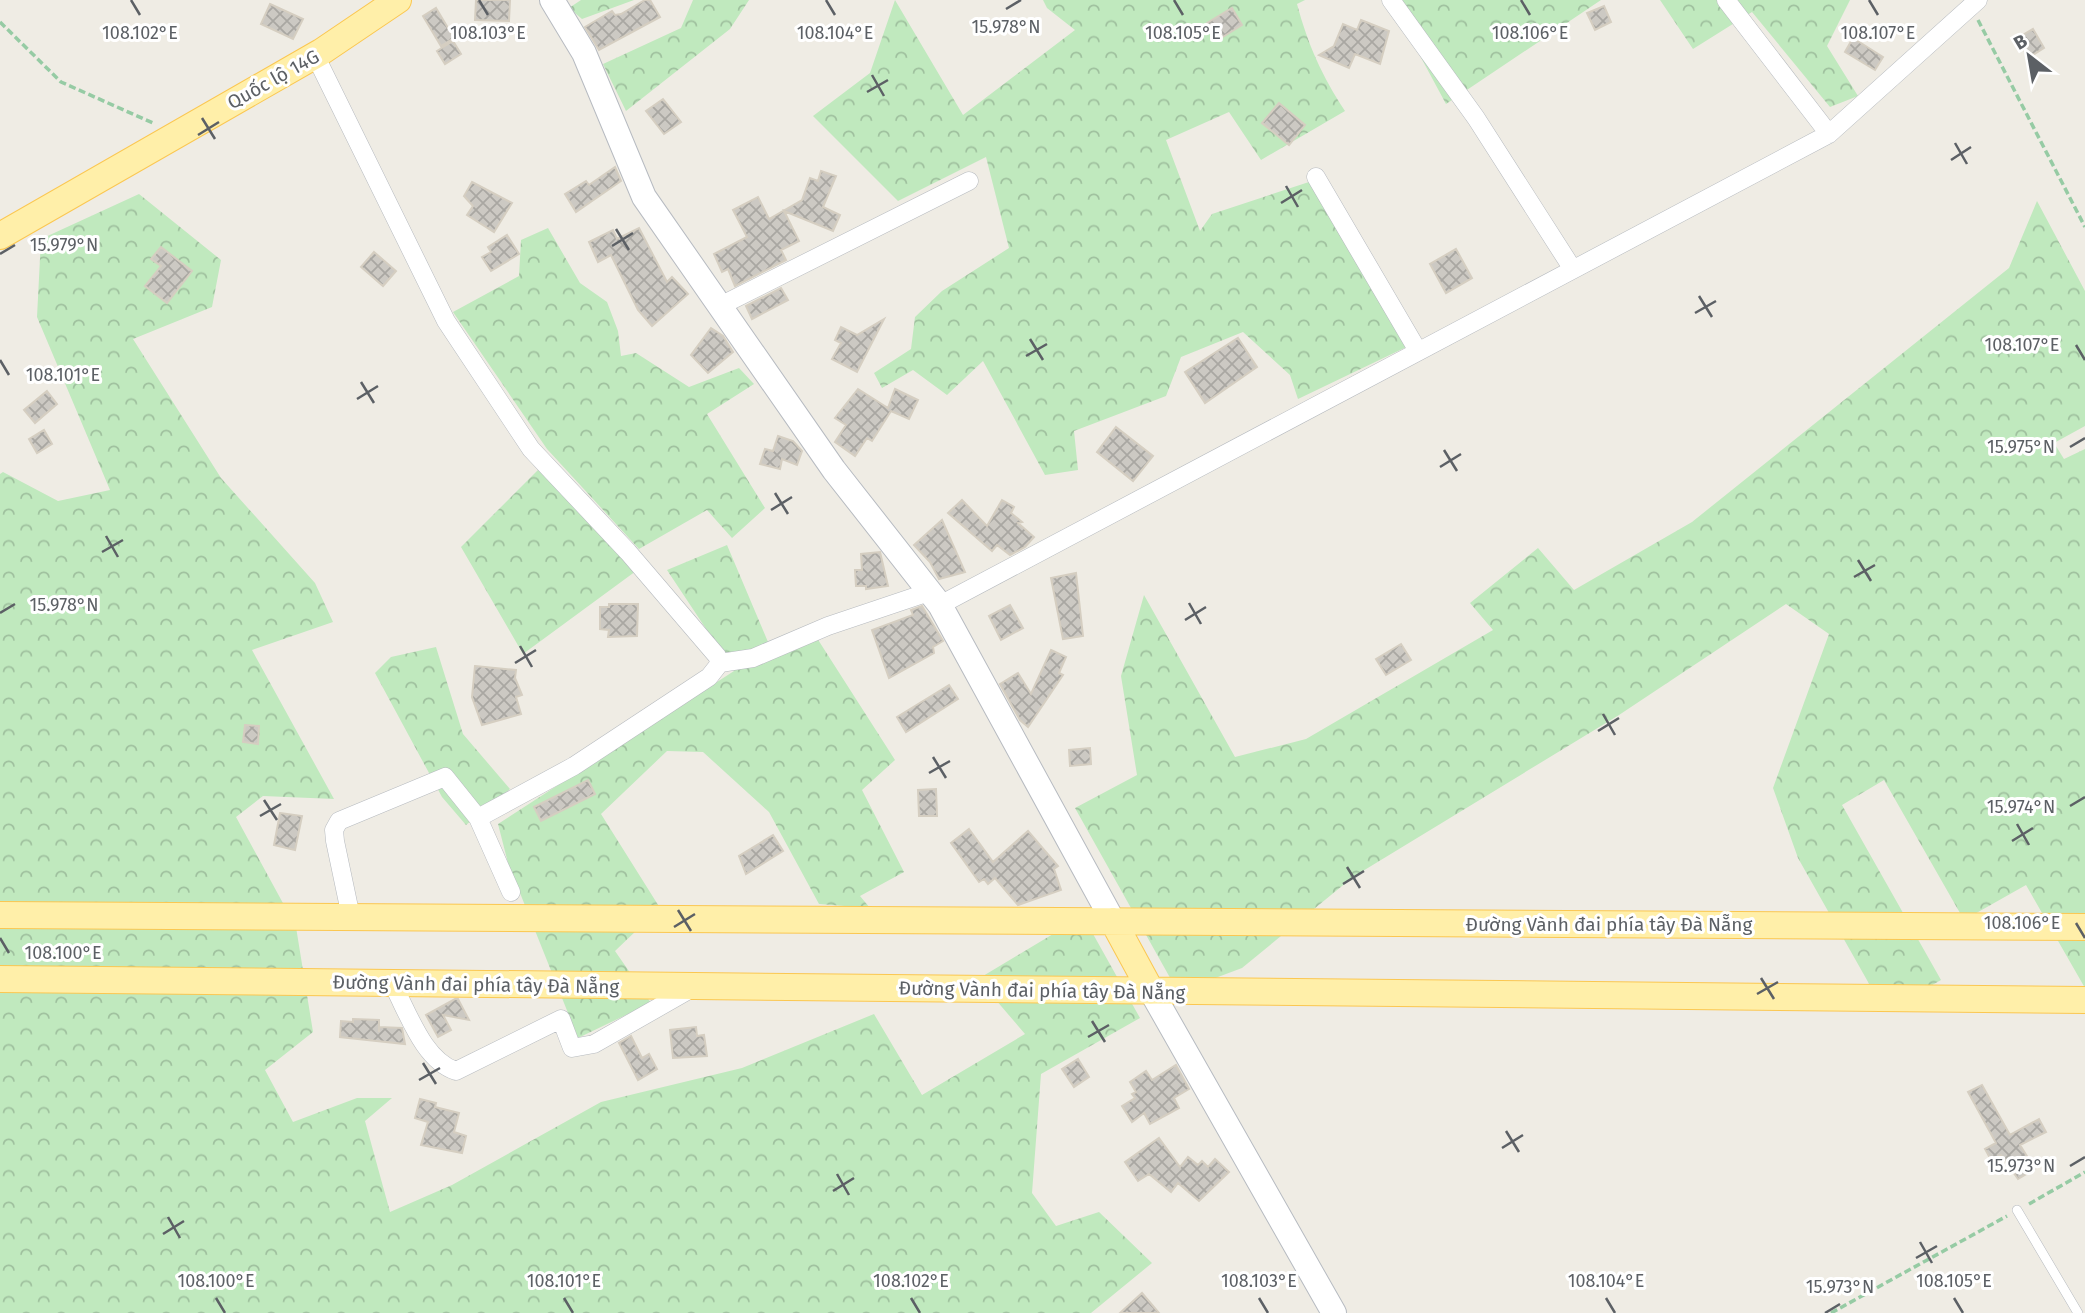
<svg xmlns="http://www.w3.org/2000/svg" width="2085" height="1313" viewBox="0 0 2085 1313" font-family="'Fira Sans',sans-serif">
	<defs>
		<pattern id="forest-crowns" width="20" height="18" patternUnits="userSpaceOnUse" patternTransform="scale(1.75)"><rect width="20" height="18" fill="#c0e9be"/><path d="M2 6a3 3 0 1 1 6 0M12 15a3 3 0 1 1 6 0" fill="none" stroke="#9fc09e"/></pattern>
		<pattern id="building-cross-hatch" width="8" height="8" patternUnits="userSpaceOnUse" patternTransform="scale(1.75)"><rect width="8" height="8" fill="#ccc9c3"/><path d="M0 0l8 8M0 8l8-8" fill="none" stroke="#a9a7a2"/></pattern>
	</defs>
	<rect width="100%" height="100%" fill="#efece4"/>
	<path fill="url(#forest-crowns)" d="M581 0H634L582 19 569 8Z
		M693 0H749L730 29 626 111 603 64 681 28Z
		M895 0 963 115 1075 30 1047 8 1043 0H1305L1297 4C1308 45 1322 76 1345 111L1261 160 1229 112 1166 140 1200 231 1212 214 1312 181 1421 340 1298 399 1290 375 1243 332 1181 357 1166 396 1074 431 1078 470 1045 475 983 361 947 395 913 370 882 388 874 373 911 349 915 317 942 291 1009 248 986 157 898 201 813 116 870 73Z
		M1390 0H1601L1446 104Z
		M1660 0H1850L1827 46 1858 96 1830 107 1752 12 1693 49Z
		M139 194 221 260 212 307 133 339 221 478 315 583 333 622 252 650 334 799 263 796 236 817 296 927 313 1032 265 1070 293 1122 357 1098H392L365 1121 390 1212 452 1185 601 1102 742 1068 874 1014 922 1095 1025 1034 978 979 1083 916 1140 1018 1041 1074 1032 1193 1056 1226 1099 1212 1152 1263 1091 1313H0V474L3 472 58 501 110 490 37 317 41 239Z
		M2037 201 2085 291V426L2054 443 2064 459 2085 449V988L2026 885 1964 920 1884 780 1842 805 1941 980 1885 1012 1798 858 1773 788 1829 634 1786 604 1619 715 1353 877 1242 968 1178 992 1075 808 1137 775 1121 676 1144 595 1235 757 1306 739 1493 630 1470 603 1538 548 1574 590 1692 522 2009 268Z
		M548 228 580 283 607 302 618 331 621 356 636 353 689 387 739 368 754 384 707 414 765 508 732 538 707 510 639 549 547 449 453 312 519 276 521 240Z
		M540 468 636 571 523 654 461 547Z
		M727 545 768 642 815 635 895 760 862 790 904 872 860 896 870 908 819 904 769 812 703 752 667 751 601 814 660 908 615 951 651 1003 578 1038 508 863 498 824 734 671 667 570Z
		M436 647 463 734 510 789 466 825 442 797 375 673 391 657Z"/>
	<path fill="url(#building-cross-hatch)" stroke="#d5cec1" stroke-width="2" d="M476 0H510L509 21 475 20Z
		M645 0H650L660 17 599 50 585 27 612 11 615 15 621 14Z
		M270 4 303 19 293 39 261 24Z
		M1604 6 1611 22 1595 30 1587 13Z
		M436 8 454 38 441 46 423 16Z
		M1232 8 1242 25 1218 40 1207 23Z
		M1361 20 1389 31 1380 64 1355 54 1349 68 1319 55 1334 46 1343 24 1357 30Z
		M2033 29 2044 48 2028 58 2018 38Z
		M1853 38 1883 57 1875 70 1845 52Z
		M453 41 461 54 445 64 437 51Z
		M663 99 681 122 664 134 646 111Z
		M1279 103 1305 125 1289 145 1262 123Z
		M615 167 621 181 576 212 565 194 586 181 589 185Z
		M821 171 836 176 823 207 840 215 833 231 784 211 799 241 781 250 786 260 735 286 728 269 722 272 714 254 747 237 733 210 758 197 769 219 802 200 810 178 818 181Z
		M472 182 512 203 494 232 467 215 473 206 464 196Z
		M639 228 667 282 672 277 688 294 652 326 638 310 611 255 598 262 589 242 613 230 617 239Z
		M507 235 519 254 491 271 482 257 491 252 488 247Z
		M161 247 192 271 167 303 145 286 161 266 151 259Z
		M1456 249 1472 278 1446 293 1430 264Z
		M374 252 396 271 383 286 361 267Z
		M781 288 788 300 752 319 746 306Z
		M884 319 857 372 832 359 841 343 835 340 841 327 857 335Z
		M711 328 723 336 733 352 708 373 691 355Z
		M1238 338 1257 367 1205 403 1185 372Z
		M858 389 888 408 895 389 918 400 909 419 891 411 872 441 867 438 855 456 835 442 846 425 835 418Z
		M47 391 57 404 35 423 24 410Z
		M1116 427 1153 456 1133 481 1097 452Z
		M44 430 52 444 37 453 29 439Z
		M778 436 793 441 802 451 797 465 782 459 780 469 760 464 765 449 773 451Z
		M962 500 987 526 1002 500 1014 507 1011 513 1022 522 1018 523 1034 537 1025 547 1010 555 997 545 992 551 948 513Z
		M942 520 965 572 939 579 930 562 914 545Z
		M880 552 888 586 866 589V586H856L855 570H862L861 554Z
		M1076 573 1083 636 1063 639 1051 578Z
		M609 604H638L637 636 608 637 609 630 600 629V607H609Z
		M1010 605 1023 628 1001 640 989 616Z
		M922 606 943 641 933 647 934 653 889 678 872 630 913 615 911 610Z
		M1401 644 1411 660 1386 675 1376 659Z
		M1051 650 1066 657 1059 673 1063 675 1028 727 1020 720 1000 684 1018 673 1031 694Z
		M475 666 516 670 515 678 522 695 516 697 521 714 482 725 472 697Z
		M949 685 958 699 906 732 897 717Z
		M245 725 259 726 258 744 243 742Z
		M1090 748 1091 764 1070 766 1069 750Z
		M588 780 595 794 541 821 534 807Z
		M936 789 937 816H919L918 790Z
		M280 813 302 816 295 850 274 845Z
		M969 829 993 862 1028 831 1058 866 1054 869 1061 890 1018 905 995 878 988 884 984 879 979 882 951 843Z
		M773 835 783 851 746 874 739 856Z
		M455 999H458L469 1020 443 1015 451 1030 438 1037 426 1015Z
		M353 1019 379 1020V1032V1027L402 1028 405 1044 340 1037 341 1021 353 1022Z
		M696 1027 697 1036 704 1035 707 1056 673 1058 670 1030Z
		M631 1036 642 1058 649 1054 657 1069 638 1080 619 1043Z
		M1078 1059 1089 1077 1074 1087 1062 1069Z
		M1176 1065 1189 1089 1174 1098 1179 1108 1150 1124 1144 1113 1132 1122 1122 1106 1135 1098 1132 1094 1136 1092 1130 1082 1146 1071 1152 1080Z
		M1982 1085 2010 1135 2039 1119 2046 1132 2020 1145 2035 1169 2018 1179 2001 1155 1991 1160 1985 1149 1996 1143 1968 1092Z
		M420 1099 436 1103 435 1107 459 1113 454 1132 466 1136 462 1153 421 1145 428 1122 415 1118Z
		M1159 1138 1180 1167 1188 1157 1198 1165 1202 1161 1208 1167 1215 1159 1229 1172 1199 1201 1178 1183 1171 1192 1149 1174 1138 1181 1125 1162Z
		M1142 1293 1159 1313H1120Z"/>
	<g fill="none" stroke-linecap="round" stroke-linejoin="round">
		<g stroke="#b6babf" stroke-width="10">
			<path id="lane" d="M2017 1210 2078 1313"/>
		</g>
		<g stroke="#b6babf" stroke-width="19">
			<path id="street" d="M1391 0 1476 118 1572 268
				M1726 0 1829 134
				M315 55 446 321 531 449 628 552 717 656 720 663 709 677 574 766 478 818
				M1316 177 1418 351
				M720 306 969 181
				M940 605 1829 134 1978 0
				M720 663 753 658 828 626 929 592
				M351 917 335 841 334 830 339 821 445 777 478 818 511 892
				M392 983C408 1012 423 1060 456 1071L561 1019 572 1048 594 1044 694 987"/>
		</g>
		<g stroke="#b7bbc1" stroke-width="26">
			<path id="secondary" d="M552 0 584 53 644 197 834 470 940 605 1113 921
				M1151 991 1334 1313"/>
		</g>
		<g stroke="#fbc751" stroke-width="28">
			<path id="primary" d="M0 236 321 52 398 0
				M0 915 2085 927
				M1113 921 1151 991
				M0 979 2085 1000"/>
		</g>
		<path stroke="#96cba4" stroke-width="3.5" stroke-dasharray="7 3.5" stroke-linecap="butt" d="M1978 20 2085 227
			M0 22 61 82 153 123
			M2029 1204 2085 1172
			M1831 1313 2007 1216"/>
		<use href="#lane" stroke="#fff" stroke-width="9"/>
		<use href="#street" stroke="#fff" stroke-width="18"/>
		<use href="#secondary" stroke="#fff" stroke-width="24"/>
		<use href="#primary" stroke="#ffefa9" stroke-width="26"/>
	</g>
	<path fill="none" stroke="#5c6065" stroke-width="2.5" d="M131 0 140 15M479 0 488 15M826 0 835 15M1174 0 1183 15M1521 0 1530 15M1869 0 1878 15M1006 9 1021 0M872 75 884 96M867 92 888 80M202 118 215 139M198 135 219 122M1955 143 1967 164M1951 160 1971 147M1286 186 1298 207M1281 203 1302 190M616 229 629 250M612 246 633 233M0 254 15 245M1699 296 1712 317M1695 313 1716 301M1030 339 1043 360M2076 345 2085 360M1026 356 1047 344M0 360 9 375M361 382 374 403M357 399 378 386M2070 447 2085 438M1444 450 1457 471M1440 467 1461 454M775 493 788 514M771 510 792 497M106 536 118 557M102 552 123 540M1858 560 1871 581M1854 577 1875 565M1189 603 1201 624M0 613 15 604M1185 620 1206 607M520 646 532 667M515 663 536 650M1603 714 1615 735M1598 731 1619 718M933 757 946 778M929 773 950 761M264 800 277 820M2070 806 2085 797M260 816 281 804M2017 824 2029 845M2012 841 2033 828M1347 867 1360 888M1343 884 1364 871M678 910 691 931M2076 923 2085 938M674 927 695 914M0 938 9 953M1761 978 1774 999M1757 994 1778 982M1092 1021 1105 1042M1088 1037 1109 1025M423 1063 436 1084M419 1080 440 1068M1506 1131 1519 1152M1502 1148 1523 1135M2070 1166 2085 1157M837 1174 849 1195M833 1191 854 1178M168 1217 180 1238M163 1234 184 1221M1920 1242 1932 1263M1916 1258 1937 1246M216 1298 225 1313M564 1298 573 1313M911 1298 920 1313M1259 1298 1268 1313M1606 1298 1615 1313M1954 1298 1963 1313M1825 1313 1840 1304"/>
	<g text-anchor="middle" stroke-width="6" stroke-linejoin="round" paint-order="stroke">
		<g font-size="19" fill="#5c6065" stroke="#fff">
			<text transform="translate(273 79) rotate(-29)" y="7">Quốc lộ 14G</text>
			<text x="1609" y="931">Đường Vành đai phía tây Đà Nẵng</text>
			<text transform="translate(476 984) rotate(1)" y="7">Đường Vành đai phía tây Đà Nẵng</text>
			<text transform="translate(1042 990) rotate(1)" y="7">Đường Vành đai phía tây Đà Nẵng</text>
		</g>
	</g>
	<g font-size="18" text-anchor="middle" fill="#5c6065" stroke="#fff" stroke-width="6" stroke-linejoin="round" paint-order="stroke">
		<text x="1006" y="33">15.978°N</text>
		<text x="488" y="39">108.103°E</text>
		<text x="835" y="39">108.104°E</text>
		<text x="1183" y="39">108.105°E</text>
		<text x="1878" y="39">108.107°E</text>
		<text x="140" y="39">108.102°E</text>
		<text x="1530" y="39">108.106°E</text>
		<text x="64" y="251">15.979°N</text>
		<text x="2022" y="351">108.107°E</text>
		<text x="63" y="381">108.101°E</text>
		<text x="2021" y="453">15.975°N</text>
		<text x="64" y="611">15.978°N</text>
		<text x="2021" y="813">15.974°N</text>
		<text x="2022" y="929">108.106°E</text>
		<text x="63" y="959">108.100°E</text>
		<text x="2021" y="1172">15.973°N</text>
		<text x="216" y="1287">108.100°E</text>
		<text x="564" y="1287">108.101°E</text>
		<text x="911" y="1287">108.102°E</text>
		<text x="1259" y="1287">108.103°E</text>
		<text x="1606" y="1287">108.104°E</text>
		<text x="1954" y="1287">108.105°E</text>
		<text x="1840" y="1293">15.973°N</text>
	</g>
	<g transform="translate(2029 56) rotate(329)" stroke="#ffffff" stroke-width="5" paint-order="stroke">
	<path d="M0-5L12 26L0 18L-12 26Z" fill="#5c6065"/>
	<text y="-10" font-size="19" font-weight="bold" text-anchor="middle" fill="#5c6065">B</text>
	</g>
</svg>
